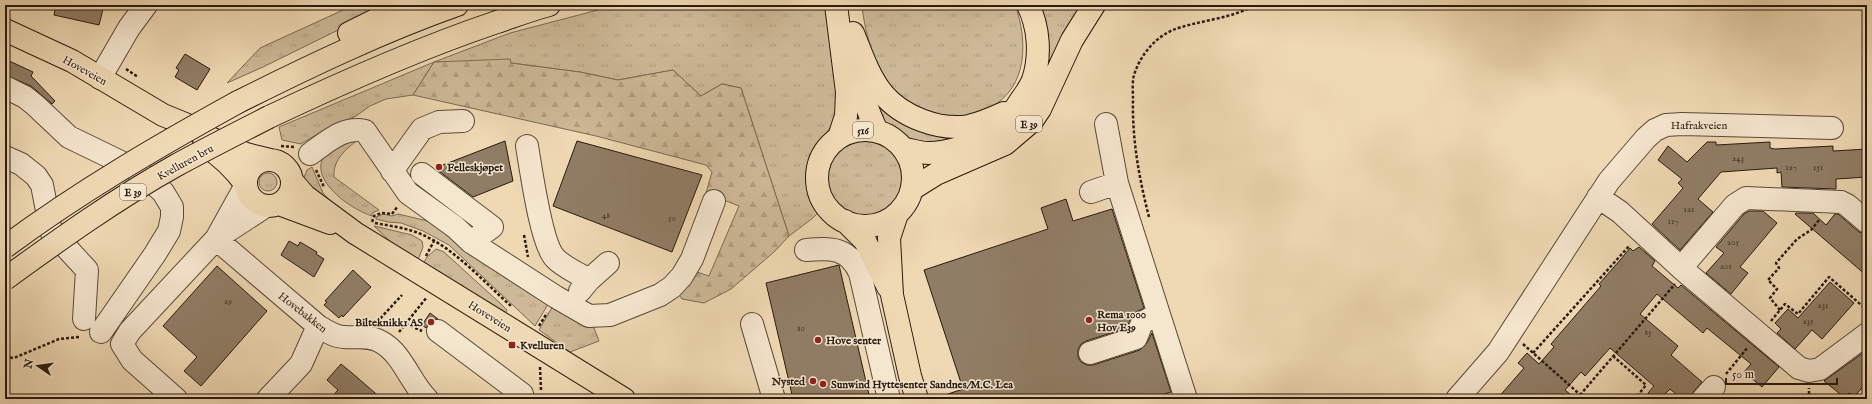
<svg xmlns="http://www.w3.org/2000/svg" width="1872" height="404" viewBox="0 0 1872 404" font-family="'IM FELL English',serif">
	<defs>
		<pattern id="grass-tufts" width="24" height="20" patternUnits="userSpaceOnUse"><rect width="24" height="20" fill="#cdb997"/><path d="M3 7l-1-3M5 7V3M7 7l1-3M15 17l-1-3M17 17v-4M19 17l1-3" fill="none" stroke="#b09e81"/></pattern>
		<pattern id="forest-firs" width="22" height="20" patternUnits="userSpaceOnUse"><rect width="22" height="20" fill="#cdb997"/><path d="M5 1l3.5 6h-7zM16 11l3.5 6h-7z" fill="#b09e81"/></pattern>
	</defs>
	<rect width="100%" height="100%" fill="#efd9b3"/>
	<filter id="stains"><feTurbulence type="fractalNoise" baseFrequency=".005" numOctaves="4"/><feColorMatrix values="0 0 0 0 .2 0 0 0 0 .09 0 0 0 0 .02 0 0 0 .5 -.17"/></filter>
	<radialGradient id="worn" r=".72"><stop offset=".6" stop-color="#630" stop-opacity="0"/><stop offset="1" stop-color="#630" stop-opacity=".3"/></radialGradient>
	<path fill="url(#grass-tufts)" stroke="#7b6a54" d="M354 5H389L263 67 227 83 260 48Z
		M617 5H826C831 37 841 79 837 111 835 123 829 130 821 139 802 164 804 186 818 213L813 218 789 236 741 88 722 84 701 96 673 70 618 80 580 72 511 63 434 62 413 95 386 99 370 106 356 116 324 130 301 144 282 140 279 127 434 62 510 33Z
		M862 5H1015C1028 40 1028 87 991 107 985 111 978 115 972 116 966 118 957 116 951 116 935 115 918 112 905 103 902 101 899 97 897 94 876 69 865 37 862 5Z
		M1038 5H1087L1047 71C1050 49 1050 25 1038 5Z
		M866 78 956 134 957 141 913 143 887 124 873 110Z
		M823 178a41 41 0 1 1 82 0a41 41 0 1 1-82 0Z
		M350 141 355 142C343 152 333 161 334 177L379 210 372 213V216C337 204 289 159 350 141Z
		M312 167 323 193 333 204 320 199 303 180 307 170Z
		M259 182a9 9 0 1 1 18 0a9 9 0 1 1-18 0Z
		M383 214 392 216 398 214 432 222 550 301 535 326 449 245 423 231 401 223 388 222 376 219V217Z
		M374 226 412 235 422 241 423 247 418 260 394 245Z
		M436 249 444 252 501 304 507 310 504 315 423 264 427 257Z
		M554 304 594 328 599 341 570 352 539 330Z"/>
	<path fill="url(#forest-firs)" stroke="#7b6a54" d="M510 59 511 63 580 72 618 80 673 70 701 96 722 84 741 88 789 236 774 252 731 289 704 303 682 299 677 292 694 271 709 276 739 206 706 193 712 172 706 165 596 136 413 95 434 62Z"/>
	<path fill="#907d65" stroke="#291a11" d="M56 5H104L99 25 54 15Z
		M185 54 210 69 197 90 175 77 179 70 176 68Z
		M5 59 33 72 31 76 55 101 52 104 31 86 5 75Z
		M505 141 513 181 473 197 435 168Z
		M577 141 702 175 672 252 553 206Z
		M1707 142H1716V145L1770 142V148L1775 149 1833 146V151L1867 149V177L1836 179V189L1782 187 1781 172 1777 173V168L1721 172 1698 199 1713 212 1680 250 1652 224 1683 188 1678 183 1682 179 1658 160 1668 146 1687 162Z
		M1066 199 1073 221 1112 209 1144 308 1136 312 1131 318 1127 328 1086 341 1081 344 1078 350V357L1081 362 1087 365H1093L1140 350 1147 343 1152 333 1171 392 1148 399H940L939 397 963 389 924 270 1048 229 1041 208Z
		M1749 211H1763L1777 223 1740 267 1748 273 1731 294 1706 273 1724 253 1716 247 1744 214Z
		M1796 213H1813L1826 225 1835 214H1838L1859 232 1867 234V276L1795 214Z
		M289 241 298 246 300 242 317 252 316 254 324 259 314 277 281 255Z
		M1639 247 1655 261 1652 266 1678 288 1681 285 1779 367 1762 387 1744 372 1751 364 1707 328 1703 333 1657 294 1640 314 1678 346 1671 355 1702 382 1694 391 1691 399H1682L1670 389 1660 399H1654L1648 393 1654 386 1610 348 1585 376 1581 372 1565 390 1576 399H1497L1524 368 1518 363 1527 353 1539 364 1554 347 1551 344 1601 286 1599 284 1621 259 1630 248 1633 251Z
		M839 265 870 399H793L766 283Z
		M217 266 267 311 201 386 184 371 197 357 163 326Z
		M353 270 371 287 343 317 342 315 339 318 324 305 327 302 325 301Z
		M1830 282 1854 303 1822 339 1812 330 1795 349 1777 333 1781 329 1775 323 1788 309 1798 318Z
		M430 313 438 319 433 320 426 328 422 325Z
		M1867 350V382L1854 397 1849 393 1845 398 1824 381Z
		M341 364 352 373 382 399H330L338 390 327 380Z"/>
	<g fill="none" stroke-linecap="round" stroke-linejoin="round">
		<g stroke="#5a4a3a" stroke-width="24">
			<path id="minor" d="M100 78 129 28 146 5
				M5 87 25 97 35 105 69 137 139 171 163 192 172 207V217L169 231 155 254 101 332
				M1106 124 1117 183 1186 399
				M527 146C531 169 541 244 555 258 563 267 578 273 589 280
				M310 154C327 142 343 126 365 131L408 193 455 227 471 242 556 297 589 316 610 315 660 295 672 287 682 276 692 259 714 201
				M5 157 21 164 36 176 42 185 51 231 87 270 84 319
				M392 171 422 129 439 122 463 121
				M422 174 492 227 471 242
				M1091 192 1117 183
				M1598 197 1620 212 1681 268 1799 368 1809 371 1820 369 1867 334
				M220 236 266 206
				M216 239 318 326C326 331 335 337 344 337 357 338 369 335 381 342 402 353 410 382 427 399
				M806 250C831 248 848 247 860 273L889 399
				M1681 268 1735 205 1746 198 1841 202 1847 205 1867 222
				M580 291 589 280 608 263
				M752 324 774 399
				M438 331 522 394 523 399
				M1090 353 1136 338 1142 323 1158 314
				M176 399 132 360 122 344 130 331 216 239 246 185
				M268 399 301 364 318 326
				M1457 399 1498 352 1609 181 1646 138 1655 130 1666 125 1682 124 1832 128
				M1703 399 1714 387"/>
		</g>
		<g stroke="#291a11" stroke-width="24">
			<path id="major" d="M836 5 847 92 846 116 839 137
				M5 30 72 61 163 115 185 124 206 136 246 154 270 160
				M857 66C861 91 866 108 877 131
				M817 178a48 48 0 1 1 96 0a48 48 0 1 1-96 0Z
				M204 145C221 156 234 168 246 185
				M246 183a23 23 0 1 1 46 0a23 23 0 1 1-46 0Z
				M292 181 305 196 355 233 624 399
				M279 204 330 223
				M897 214 889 238 892 295 910 376 917 399
				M845 221 865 241 888 287"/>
		</g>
		<g stroke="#291a11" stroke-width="24">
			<path id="highway" d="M349 33 406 5
				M853 33C861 53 869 77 883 94 902 117 940 131 969 126 982 123 993 118 1004 113
				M238 102C310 66 381 32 457 5
				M269 117C343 82 417 49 494 23 512 17 530 10 549 5
				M904 149C912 150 920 153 928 153 948 153 976 144 993 134 1004 126 1009 117 1017 106 1022 98 1029 90 1033 80 1041 56 1039 27 1028 5
				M912 189 936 174 1005 144 1032 121 1040 109 1072 40 1094 5"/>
		</g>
		<path stroke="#291a11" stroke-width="2.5" stroke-dasharray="3 2" stroke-linecap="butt" d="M126 69 138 77
			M281 146 294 147
			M316 170 324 187
			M1149 217C1139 178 1132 139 1133 99 1133 92 1132 82 1134 75 1140 56 1154 38 1173 30 1195 21 1236 18 1254 5
			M372 222 374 216 381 213 392 214 398 206
			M375 223C391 226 408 228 423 235 455 249 485 283 511 306
			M524 235 528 257
			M426 256 434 241
			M1780 310 1770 298 1777 289 1768 280 1779 268 1776 263 1797 239 1811 230 1820 219
			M1771 321 1785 304 1798 314 1829 277 1867 310
			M377 322 402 295
			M406 324 422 331
			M539 326 547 313
			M399 332 427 297
			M1523 344 1585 399
			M1533 353 1630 245
			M1613 356 1646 385 1635 399
			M5 357 14 358 59 339 79 337
			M540 367 541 390
			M1726 374 1748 347
			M1580 395 1675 284
			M1809 399V388"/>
		<use href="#minor" stroke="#f5e6ce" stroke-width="22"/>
		<use href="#major" stroke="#efd9b3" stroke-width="22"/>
		<use href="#highway" stroke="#efd9b3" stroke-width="22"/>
		<g stroke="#291a11" stroke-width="24" stroke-linecap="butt">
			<path id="highway-bridge" d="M5 247C79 192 158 146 238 102
				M5 279C60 239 116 199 175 166 206 149 238 133 269 117"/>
		</g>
		<use href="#highway-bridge" stroke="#efd9b3" stroke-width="22"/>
	</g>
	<g fill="#8f2418" stroke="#f5e6ce" stroke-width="1.5">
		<circle cx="439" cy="167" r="4"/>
		<circle cx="1089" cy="320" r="4"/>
		<circle cx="431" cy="322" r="4"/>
		<circle cx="818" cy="340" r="4"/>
		<rect x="508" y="341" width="8" height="8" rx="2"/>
		<circle cx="813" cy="381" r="4"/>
		<circle cx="823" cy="384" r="4"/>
	</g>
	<g text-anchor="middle" stroke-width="3" stroke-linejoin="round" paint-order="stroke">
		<g font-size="9" fill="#433326">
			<text x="1738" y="161">243</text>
			<text x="1791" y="170">127</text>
			<text x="1818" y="170">131</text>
			<text x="1689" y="212">121</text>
			<text x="606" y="218">48</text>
			<text x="672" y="221">50</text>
			<text x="1673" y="224">117</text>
			<text x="1733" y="245">205</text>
			<text x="1726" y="269">201</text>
			<text x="228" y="304">29</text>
			<text x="1823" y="308">231</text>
			<text x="1808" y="324">235</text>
			<text x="801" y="331">80</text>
			<text x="1648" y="335">83</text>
		</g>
		<g fill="#f5e6ce" stroke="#66574a" stroke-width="1">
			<rect x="1016" y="116" width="26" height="16" rx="3"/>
			<rect x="853" y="122" width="20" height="16" rx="3"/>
			<rect x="120" y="184" width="26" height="16" rx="3"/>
		</g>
		<g font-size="10" font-weight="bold" fill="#291a11">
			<text x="1029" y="128">E 39</text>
			<text x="863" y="134">516</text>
			<text x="133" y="196">E 39</text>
		</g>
		<g font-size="11" fill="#291a11" stroke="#f5e6ce">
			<text transform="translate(85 70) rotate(29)" y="4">Hoveveien</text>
			<text x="1699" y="129">Hafrakveien</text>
			<text transform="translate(185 162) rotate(-29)" y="4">Kvelluren bru</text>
			<text transform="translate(303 312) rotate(38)" y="4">Hovebakken</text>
			<text transform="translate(490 316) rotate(32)" y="4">Hoveveien</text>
		</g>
		<g font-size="11" font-weight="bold" fill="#291a11" stroke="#f5e6ce" text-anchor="start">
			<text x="447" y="171">Felleskjøpet</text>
			<text x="1097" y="318">Rema 1000<tspan x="1097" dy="13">Hov E39</tspan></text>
			<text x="423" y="326" text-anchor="end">Bilteknikk1 AS</text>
			<text x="826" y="344">Hove senter</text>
			<text x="520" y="349">Kvelluren</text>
			<text x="805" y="385" text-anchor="end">Nysted</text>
			<text x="831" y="388">Sunwind Hyttesenter Sandnes/M.C. Lea</text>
		</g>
	</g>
	<rect width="1872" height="404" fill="none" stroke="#efd9b3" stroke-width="20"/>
	<rect x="6" y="6" width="1860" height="392" fill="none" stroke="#291a11" stroke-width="2"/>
	<rect x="10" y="10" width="1852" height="384" fill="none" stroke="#291a11"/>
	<g transform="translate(38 366) rotate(283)" stroke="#f5e6ce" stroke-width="3" paint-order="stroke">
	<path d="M0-3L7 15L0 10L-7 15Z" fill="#291a11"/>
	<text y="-6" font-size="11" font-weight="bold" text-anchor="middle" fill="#291a11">N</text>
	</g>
	<path d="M1726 378v6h111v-6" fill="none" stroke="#291a11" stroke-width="2"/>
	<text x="1732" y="378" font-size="12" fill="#291a11" stroke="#f5e6ce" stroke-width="3" paint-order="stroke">50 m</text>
	<rect width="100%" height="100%" filter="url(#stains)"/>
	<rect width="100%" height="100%" fill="url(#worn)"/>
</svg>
